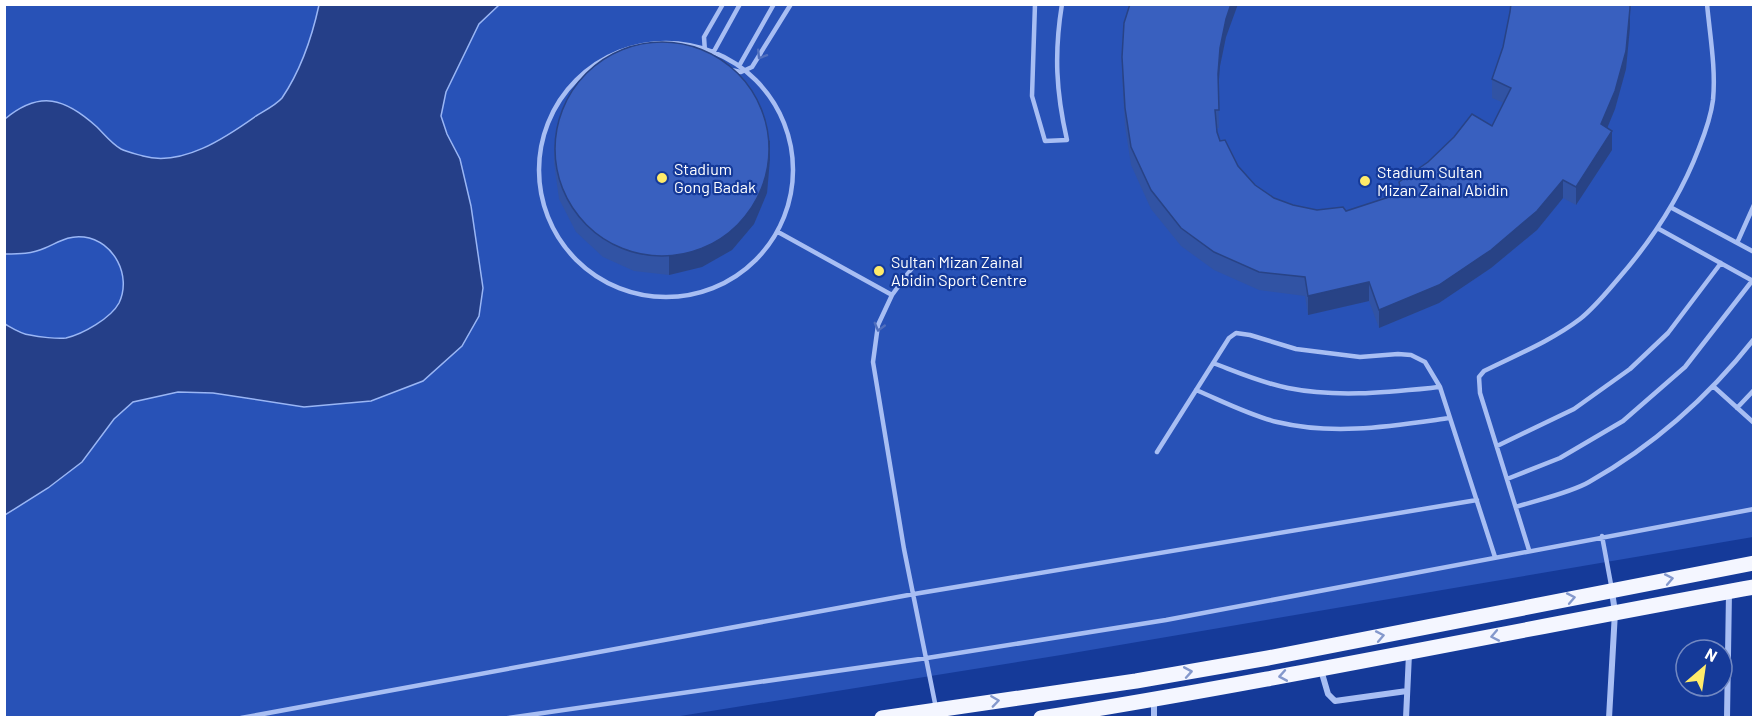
<svg xmlns="http://www.w3.org/2000/svg" width="1758" height="722" viewBox="0 0 1758 722" font-family="Barlow,sans-serif">
	<rect width="100%" height="100%" fill="#153a99"/>
	<path fill="#2852b7" d="M4 5H1753V537L1061 655 674 717H5Z"/>
	<path fill="#253f88" stroke="#9ab6f5" stroke-width="1.5" d="M319 5H499L479 24 446 92 441 116 447 134 460 159 471 206 483 288 479 316 462 346 423 381 371 401 304 407 213 393 178 392 133 402 114 419 82 462 48 488 5 515V324C12 328 21 334 30 335 39 337 57 339 66 338 83 334 111 318 119 303 132 276 114 241 84 237 68 235 59 242 45 248 32 254 19 254 5 254V119C40 90 65 98 97 127 104 134 112 144 121 149 127 152 136 154 143 156 182 167 225 138 256 116 264 111 276 105 282 98 301 70 312 37 319 5Z"/>
	<g fill="none" stroke-linecap="round" stroke-linejoin="round">
		<path stroke="#a8bef3" stroke-width="4.5" d="M1035 4 1032 96 1045 141 1067 140C1056 92 1054 53 1062 4
			M539 170a127 127 0 1 1 254 0a127 127 0 1 1-254 0Z
			M713 53 740 4
			M739 66 774 4
			M1672 208 1754 252
			M1659 229 1753 281
			M778 232 892 295
			M1737 243 1754 205
			M933 260 912 268 892 295 878 325 873 362 904 549 938 718
			M1213 363C1237 372 1262 383 1288 388 1338 398 1389 392 1440 387
			M1713 386 1754 423
			M1196 390C1222 401 1249 415 1277 422 1335 436 1392 426 1450 418
			M1737 408 1754 390
			M1497 446 1574 409 1630 369 1668 333 1721 263
			M1157 452 1229 338 1236 333 1250 335 1296 349 1360 357 1398 354 1411 355 1425 362 1440 387 1495 557
			M1507 479 1560 458 1623 421 1685 367 1752 281
			M1516 507C1537 500 1570 493 1589 482 1653 446 1709 396 1754 339
			M1602 536 1612 590
			M1529 550 1480 393 1479 377 1484 371C1516 355 1551 341 1580 319 1594 308 1606 293 1618 279 1653 239 1680 198 1699 148 1705 133 1711 116 1713 100 1716 69 1710 36 1707 4
			M241 718 914 594 1477 500
			M508 718 927 658 1166 620 1754 509"/>
		<path stroke="#a8bef3" stroke-width="6" d="M1321 670 1328 694 1335 701 1407 691
			M1154 700V718
			M1406 718 1409 654
			M1609 718 1615 612 1612 592
			M1727 718 1729 592"/>
		<path stroke="#f4f6ff" stroke-width="15" d="M882 718 1136 681 1268 658 1754 563
			M1041 718C1280 680 1516 630 1754 587"/>
		<path stroke="#a8bef3" stroke-width="4.5" d="M709 56 705 52 704 37 723 4
			M731 70 741 72 752 67 791 4"/>
	</g>
	<path fill="#3153a4" d="M1130 4H1238L1226 37 1220 66 1218 90 1219 128H1217V132L1220 141 1238 166 1255 185 1274 198 1293 205 1317 210 1346 211 1387 197V193L1399 186V182L1492 126 1504 103 1492 98V79L1630 27 1626 69 1615 109 1607 128 1612 150 1576 205 1563 198 1537 230 1491 268 1439 303 1379 328 1369 301 1308 315 1305 296 1259 290 1214 270 1181 246 1151 209 1131 165 1125 126 1122 75V57Z
		M554 145 770 159 767 193 754 224 732 250 702 267 669 275 634 271 603 257 576 232 559 199 554 163Z"/>
	<path fill="#284386" d="M1231 4H1238L1226 37 1220 66 1218 92V74L1220 48 1226 19Z
		M1630 8V27L1626 69 1615 109 1601 143V124Z
		M1612 131V150L1576 205V187Z
		M770 140V159L767 193 754 224 732 250 702 267 669 275V256Z
		M1563 180V198L1537 230 1491 268 1439 303 1379 328V310Z
		M1369 282V301L1308 315V296Z"/>
	<path fill="#3960bf" stroke="#284386" stroke-width="1.5" d="M1130 4H1231L1226 19 1220 48 1218 74 1219 110H1215L1217 132 1220 141 1225 140 1238 166 1255 185 1274 198 1293 205 1317 210 1343 207 1346 211 1389 197 1387 193 1400 186 1399 182 1428 162 1454 137 1472 114 1492 126 1511 88 1492 79 1503 47 1510 12 1511 4H1630V8L1626 51 1615 91 1601 124 1612 131 1576 187 1563 180 1537 211 1491 250 1439 285 1379 310 1369 282 1308 296 1305 277 1259 272 1214 252 1181 228 1151 190 1131 147 1125 108 1122 57 1124 23Z
		M555 149a107 107 0 1 1 214 0a107 107 0 1 1-214 0Z"/>
	<defs><path id="oneway-chevron" d="M-2-3.5L2.5 0L-2 3.5" fill="none" stroke-width="1.6" stroke-linecap="round" stroke-linejoin="round" transform="scale(1.5)"/></defs>
	<g stroke="#506fbd">
		<use href="#oneway-chevron" transform="translate(761 55) rotate(122)"/>
		<use href="#oneway-chevron" transform="translate(879 327) rotate(105)"/>
	</g>
	<g stroke="#8498cc">
		<use href="#oneway-chevron" transform="translate(1669 579) rotate(-11)"/>
		<use href="#oneway-chevron" transform="translate(1571 598) rotate(-11)"/>
		<use href="#oneway-chevron" transform="translate(1380 636) rotate(-11)"/>
		<use href="#oneway-chevron" transform="translate(1495 636) rotate(169)"/>
		<use href="#oneway-chevron" transform="translate(1188 672) rotate(-10)"/>
		<use href="#oneway-chevron" transform="translate(1283 676) rotate(170)"/>
		<use href="#oneway-chevron" transform="translate(995 701) rotate(-8)"/>
	</g>
	<g fill="#ffeb6a" stroke="#153a99" stroke-width="2">
		<circle cx="662" cy="178" r="6"/>
		<circle cx="1365" cy="181" r="6"/>
		<circle cx="879" cy="271" r="6"/>
	</g>
	<g text-anchor="middle" stroke-width="4.5" stroke-linejoin="round" paint-order="stroke">
		<g font-size="16" fill="#fff" stroke="#153a99" text-anchor="start">
			<text x="674" y="175">Stadium<tspan x="674" dy="18">Gong Badak</tspan></text>
			<text x="1377" y="178">Stadium Sultan<tspan x="1377" dy="18">Mizan Zainal Abidin</tspan></text>
			<text x="891" y="268">Sultan Mizan Zainal<tspan x="891" dy="18">Abidin Sport Centre</tspan></text>
		</g>
	</g>
	<rect width="1758" height="722" fill="none" stroke="#ffffff" stroke-width="12"/>
	<g transform="translate(1704 668) rotate(29)"><circle r="28" fill="#153a99" stroke="#7389c2" stroke-width="1.5"/>
	<path d="M0-4.5L10 22L0 15L-10 22Z" fill="#ffeb6a"/>
	<text y="-9" font-size="16" font-weight="bold" text-anchor="middle" fill="#ffffff">N</text>
	</g>
</svg>
